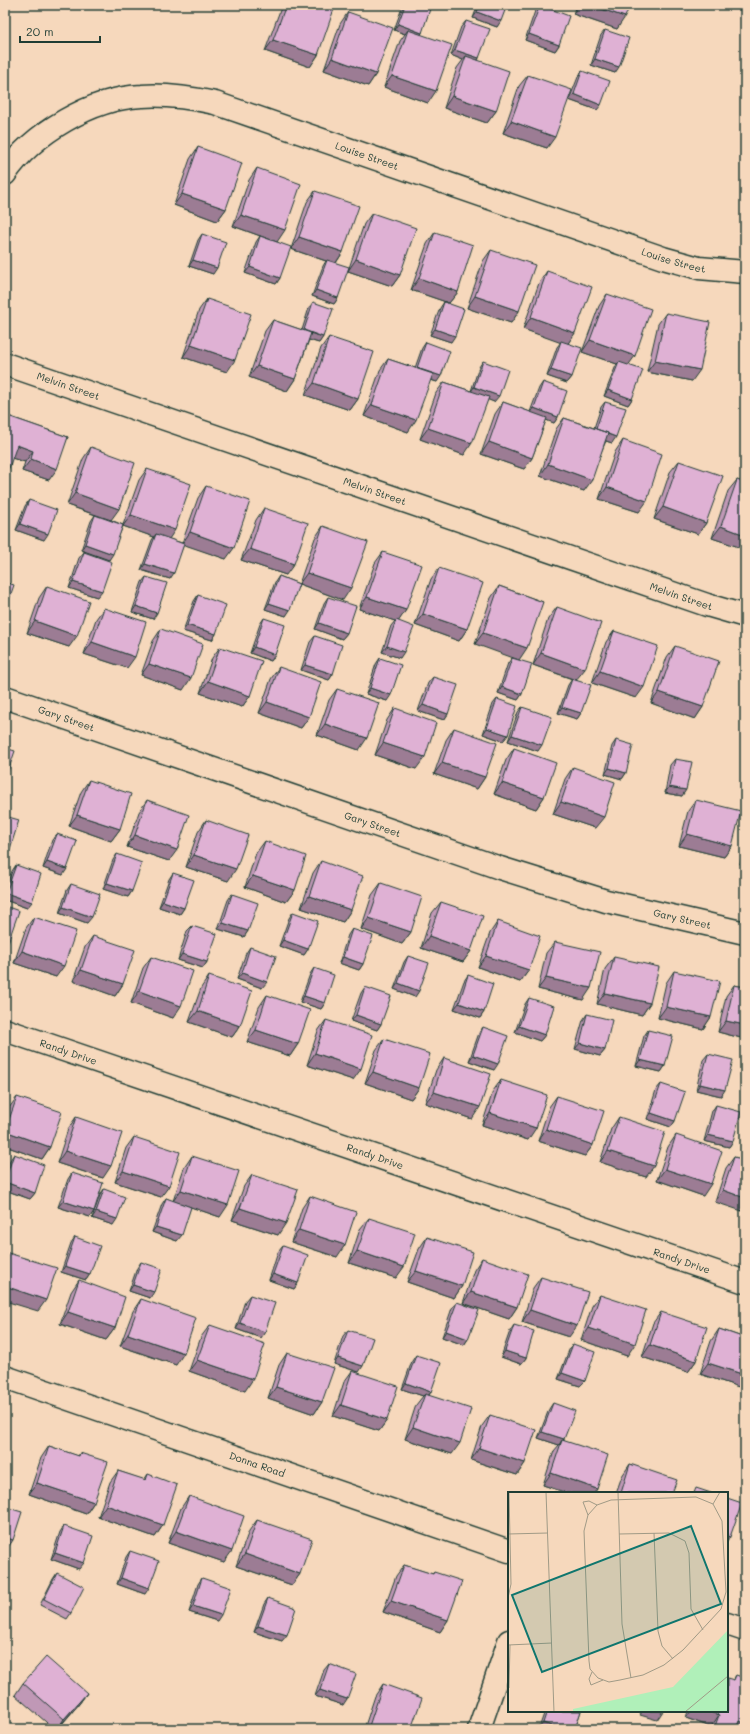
<svg xmlns="http://www.w3.org/2000/svg" width="750" height="1734" viewBox="0 0 750 1734" font-family="Mali,sans-serif">
	<rect width="100%" height="100%" fill="#f6d8bc"/>
	<filter id="ink" filterUnits="userSpaceOnUse"><feTurbulence type="fractalNoise" baseFrequency=".025" numOctaves="2"/><feDisplacementMap in="SourceGraphic" scale="8" xChannelSelector="R" yChannelSelector="G"/><feConvolveMatrix kernelMatrix="1 2 1 2 8 2 1 2 1" color-interpolation-filters="sRGB"/></filter>
	<g filter="url(#ink)">
		<g fill="none" stroke-linecap="round" stroke-linejoin="round">
			<g stroke="#1f3d34" stroke-width="25">
				<g id="street">
					<path id="s1" d="M5 174C33 133 92 98 142 96 167 94 191 98 215 103L663 258 699 268 745 272"/>
					<path id="s2" d="M5 364 707 605 745 616"/>
					<path id="s3" d="M5 697 500 868 606 901 745 933"/>
					<path id="s4" d="M5 1030 745 1282"/>
					<path id="s5" d="M5 1377 509 1551"/>
					<path d="M727 1624 745 1630"/>
					<path d="M479 1729 509 1641"/>
				</g>
			</g>
			<use href="#street" stroke="#f6d8bc" stroke-width="22"/>
		</g>
		<path fill="#c098b6" stroke="#1f3d34" d="M282 5H323L318 55 310 67 265 51Z
			M403 5H419L422 33 421 34 428 103 384 87 400 41 405 34 394 30Z
			M478 5H507L497 27 473 18Z
			M540 5 559 45 555 51 525 40 535 11Z
			M576 5H630L617 29 573 14Z
			M348 12 376 74 368 86 324 70 340 24Z
			M466 21 479 58 478 60 496 111 487 123 444 108 457 68 463 60 451 55 461 27Z
			M605 30 615 73 591 65 601 35Z
			M582 71 597 110 569 100 578 77Z
			M528 75 547 148 503 133 519 86Z
			M198 147 226 209 217 221 174 205 190 159Z
			M257 168 277 242 233 226 249 180Z
			M315 191 343 252 336 263 338 298 334 304 312 296 323 266 326 261 291 249 307 202Z
			M372 213 400 275 392 286 348 271 364 224Z
			M435 232 458 292 449 303 411 290 427 244Z
			M202 234 213 274 189 266 198 240Z
			M260 236 280 278 276 284 245 273 256 242Z
			M491 250 519 311 511 323 467 308 483 261Z
			M547 271 575 333 568 343 572 377 567 383 547 376 557 347 561 342 523 329 539 283Z
			M607 294 628 365 632 399 628 405 604 396 615 368 617 364 582 352 599 306Z
			M207 299 227 372 183 357 199 310Z
			M313 302 323 337 319 343 309 340 295 379 287 391 249 377 265 331 273 320 302 330 309 308Z
			M444 302 451 342 430 335 440 308Z
			M666 313 692 381 647 372 658 324Z
			M745 332V384H743L742 335Z
			M329 337 358 399 350 410 305 395 321 348Z
			M426 342 437 382 430 380 408 432 364 416 380 370 388 359 415 368 422 348Z
			M483 361 494 402 488 399 464 455 420 439 436 393 444 382 471 391 479 367Z
			M543 382 558 417 554 423 546 420 532 458 524 469 481 454 495 414 503 402 530 412 539 388Z
			M605 402 612 443 606 441 584 491 540 476 556 429 564 418 594 428 601 407Z
			M5 415 68 437 49 480 22 471 25 462 12 458Z
			M623 440 639 512 599 499 615 452Z
			M91 447 111 520 123 525 139 480 147 469 169 539 182 543 198 498 206 486 226 559 184 544 170 579 141 570 152 540 154 537 123 526 109 560 81 550 91 521 95 515 104 518 67 505 83 459Z
			M679 461 706 523 698 534 654 519 670 472Z
			M737 480 745 483V549L712 538 728 491Z
			M29 500 44 540 16 530 25 506Z
			M264 508 286 575 241 560 256 520Z
			M323 526 343 600 299 584 286 616 265 609 275 582 279 576 299 584 315 538Z
			M84 552 97 597 69 588 79 558Z
			M383 552 406 610 398 621 400 658 382 652 391 626 395 621 359 609 375 563Z
			M439 568 467 629 459 641 415 625 431 579Z
			M146 577 153 619 132 612 142 582Z
			M47 586 69 647 27 633 39 598Z
			M499 586 543 602 475 644 491 598Z
			M198 595 216 634 212 640 183 631 194 601Z
			M328 597 347 633 342 639 315 629 324 603Z
			M557 607 577 680 581 713 577 719 558 713 568 685 572 679 533 665 548 619Z
			M104 608 127 668 84 654 96 619Z
			M264 618 275 655 271 661 250 653 260 624Z
			M161 629 183 690 141 675 153 641Z
			M614 631 636 698 592 683 606 642Z
			M315 636 333 674 329 680 301 670 310 642Z
			M675 646 703 707 695 719 651 703 667 657Z
			M220 647 250 696 242 707 200 693 212 658Z
			M380 658 387 701 366 694 376 664Z
			M512 658 522 694 518 700 498 693 508 663Z
			M279 667 309 717 301 728 259 713 271 679Z
			M433 677 448 714 444 720 418 711 428 683Z
			M337 689 359 750 317 735 329 700Z
			M497 699 508 735 503 741 483 734 493 704Z
			M522 707 538 751 508 741 518 712Z
			M395 708 416 769 375 755 387 720Z
			M454 728 485 777 477 789 434 774 446 740Z
			M616 740 626 773 622 779 605 774 612 746Z
			M514 748 544 797 536 809 494 794 506 760Z
			M675 759 682 796 665 793 670 765Z
			M573 767 595 828 553 814 565 779Z
			M89 780 120 829 111 841 69 826 81 792Z
			M147 800 169 861 127 847 139 812Z
			M696 800 732 846 724 857 679 846 688 811Z
			M206 820 228 881 186 867 198 832Z
			M57 834 63 875 43 868 52 840Z
			M265 841 295 890 286 902 245 887 256 853Z
			M745 845V865L740 864Z
			M117 854 132 891 128 897 103 889 113 860Z
			M321 861 351 910 343 922 301 908 313 873Z
			M16 865 27 908 5 900V890L12 871Z
			M173 873 184 908 180 914 159 907 169 879Z
			M381 883 411 932 402 944 361 929 372 895Z
			M71 884 87 923 59 913 67 890Z
			M232 894 248 931 244 937 218 929 228 900Z
			M441 902 471 951 463 962 421 948 432 913Z
			M293 912 308 949 304 955 279 946 289 918Z
			M34 917 56 977 14 963 26 928Z
			M498 921 529 970 520 982 478 967 490 933Z
			M192 926 207 962 203 968 178 960 187 931Z
			M352 929 363 964 359 970 339 963 348 935Z
			M93 936 123 984 115 996 73 981 85 947Z
			M555 942 583 1000 538 989 546 953Z
			M250 947 262 988 237 979 246 953Z
			M408 956 415 997 394 989 404 962Z
			M151 957 173 1018 131 1003 143 968Z
			M614 957 650 1003 642 1015 597 1004 605 969Z
			M314 968 325 1003 321 1009 300 1002 310 974Z
			M674 971 711 1017 703 1029 658 1018 666 983Z
			M468 975 484 1012 480 1018 454 1009 464 981Z
			M209 976 240 1026 232 1037 189 1022 201 988Z
			M734 985 745 987V1039L718 1032 726 996Z
			M365 987 381 1024 377 1030 351 1021 361 993Z
			M267 995 298 1044 290 1056 247 1042 259 1007Z
			M529 998 545 1035 540 1041 515 1032 525 1004Z
			M587 1014 605 1050 600 1056 575 1049 583 1020Z
			M326 1020 353 1080 307 1065 318 1031Z
			M483 1027 494 1070 469 1061 479 1033Z
			M648 1030 665 1066 661 1072 636 1066 644 1036Z
			M384 1039 419 1088 411 1099 365 1083 376 1050Z
			M708 1054 721 1096 696 1090 703 1060Z
			M444 1058 472 1119 425 1103 436 1070Z
			M501 1080 528 1140 482 1125 493 1091Z
			M661 1084 675 1121 671 1127 647 1119 656 1090Z
			M557 1096 593 1145 585 1156 538 1141 549 1107Z
			M17 1097 50 1147 42 1159 5 1146V1120L9 1108Z
			M716 1105 733 1141 729 1147 704 1141 712 1111Z
			M76 1117 103 1178 57 1163 68 1129Z
			M619 1117 646 1177 600 1162 611 1129Z
			M676 1135 703 1196 657 1180 668 1147Z
			M134 1137 161 1197 115 1182 126 1148Z
			M14 1154 35 1193 30 1199 5 1190V1174L10 1160Z
			M192 1156 220 1217 191 1207 177 1241 152 1232 162 1204 166 1198 173 1201 184 1168Z
			M734 1157 745 1160 715 1202 726 1168Z
			M72 1173 94 1211 90 1217 58 1207 68 1179Z
			M252 1175 278 1235 232 1220 244 1186Z
			M104 1189 113 1225 92 1218 100 1195Z
			M310 1196 337 1257 291 1242 302 1208Z
			M369 1218 396 1278 349 1263 360 1229Z
			M75 1237 90 1274 86 1280 61 1272 71 1243Z
			M427 1237 462 1286 454 1298 407 1282 419 1249Z
			M283 1246 298 1283 294 1289 269 1280 278 1252Z
			M482 1258 517 1307 509 1319 463 1303 474 1270Z
			M141 1262 150 1298 129 1291 137 1268Z
			M541 1277 569 1337 522 1322 533 1288Z
			M79 1280 115 1328 106 1340 60 1324 71 1292Z
			M250 1295 261 1338 236 1329 245 1301Z
			M600 1295 627 1356 581 1340 592 1306Z
			M141 1299 176 1365 120 1346 133 1311Z
			M457 1302 468 1339 464 1345 442 1337 452 1308Z
			M661 1312 696 1361 688 1372 642 1357 653 1323Z
			M210 1325 245 1391 189 1371 201 1337Z
			M514 1325 526 1358 521 1364 501 1357 510 1331Z
			M719 1329 745 1338V1389L700 1374 711 1341Z
			M348 1330 359 1372 334 1364 343 1336Z
			M573 1344 585 1381 580 1386 558 1379 569 1350Z
			M287 1353 322 1402 314 1414 268 1398 279 1365Z
			M416 1355 431 1392 429 1395 452 1454 405 1439 416 1405 423 1396 402 1389 412 1361Z
			M352 1371 387 1420 379 1431 333 1416 344 1382Z
			M553 1403 564 1439V1440L597 1489 594 1493H567L543 1485 554 1451 559 1445 538 1438 549 1409Z
			M490 1415 525 1463 517 1475 471 1460 482 1426Z
			M49 1446 78 1456 80 1453 94 1502 86 1514 29 1494 41 1458Z
			M630 1464 672 1493H616L622 1476Z
			M118 1471 144 1480 148 1474 163 1525 155 1537 98 1517 110 1482Z
			M189 1496 224 1562 168 1543 181 1508Z
			M257 1520 300 1574 292 1585 236 1566 249 1531Z
			M64 1526 79 1569 51 1559 60 1532Z
			M130 1551 145 1594 117 1584 126 1557Z
			M404 1565 432 1574 434 1572 448 1620 440 1632 383 1612 396 1576Z
			M57 1573 71 1613 67 1619 40 1605 53 1579Z
			M202 1578 217 1621 189 1612 198 1584Z
			M268 1598 282 1641 254 1632 264 1604Z
			M329 1664 343 1705 315 1696 324 1670Z
			M736 1675 745 1729H710L711 1727 686 1718 688 1711H727L733 1680Z
			M23 1683 87 1693 79 1704 58 1729H54L15 1695Z
			M383 1684 411 1729H364L375 1696Z
			M545 1711H581L575 1729H541L539 1728Z"/>
		<path fill="#9c7c94" stroke="#1f3d34" d="M579 5H590L625 17 617 29 573 14Z
			M477 12 501 21 497 27 473 18Z
			M398 24 422 33 418 38 408 30 405 34 394 30Z
			M529 34 559 45 555 51 525 40Z
			M273 40 318 55 310 67 265 51Z
			M455 50 479 58 475 64 466 56 463 60 451 55Z
			M332 58 376 74 368 86 324 70Z
			M595 59 619 67 615 73 591 65Z
			M392 76 436 91 428 103 384 87Z
			M574 94 601 105 597 110 569 100Z
			M452 96 496 111 487 123 444 108Z
			M511 121 555 137 547 148 503 133Z
			M182 194 226 209 217 221 174 205Z
			M241 215 285 230 277 242 233 226Z
			M299 237 343 252 335 264 291 249Z
			M356 259 400 275 392 286 348 271Z
			M193 260 217 268 213 274 189 266Z
			M250 267 280 278 276 284 245 273Z
			M419 278 458 292 449 303 411 290Z
			M316 290 338 298 334 304 312 296Z
			M475 296 519 311 511 323 467 308Z
			M531 317 575 333 567 345 523 329Z
			M435 329 455 336 451 342 430 335Z
			M303 331 323 337 319 343 299 337Z
			M590 340 635 356 627 367 619 362 617 364 582 352Z
			M191 345 235 360 227 372 183 357Z
			M655 361 700 370 692 381 647 372Z
			M257 366 295 379 287 391 249 377Z
			M417 368 441 376 437 382 413 374Z
			M551 370 572 377 567 383 547 376Z
			M314 383 358 399 350 410 305 395Z
			M474 387 499 396 494 402 470 393Z
			M608 390 632 399 628 405 604 396Z
			M372 405 416 420 408 432 364 416Z
			M534 408 558 417 554 423 530 414Z
			M428 428 472 443 464 455 420 439Z
			M596 430 616 437 612 443 592 436Z
			M489 442 532 458 524 469 481 454Z
			M17 445 33 451 25 462 8 457Z
			M31 459 57 469 49 480 22 471Z
			M548 464 592 480 584 491 540 476Z
			M5 466 9 468 5 473Z
			M607 487 647 501 639 512 599 499Z
			M75 493 119 509 111 520 67 505Z
			M663 507 706 523 698 534 654 519Z
			M131 515 175 530 167 542 156 534 154 537 123 526Z
			M20 524 48 534 44 540 16 530Z
			M721 526 745 535V549L712 538Z
			M190 532 234 548 226 559 182 544Z
			M85 544 113 554 109 560 81 550Z
			M250 549 294 564 286 575 241 560Z
			M145 564 174 573 170 579 141 570Z
			M307 573 351 588 343 600 299 584Z
			M73 582 102 591 97 597 69 588Z
			M367 597 406 610 398 622 359 609Z
			M269 603 290 610 286 616 265 609Z
			M136 606 157 613 153 619 132 612Z
			M423 614 467 629 459 641 415 625Z
			M35 621 77 636 69 647 27 633Z
			M319 623 347 633 342 639 315 629Z
			M187 625 216 634 212 640 183 631Z
			M483 633 527 648 519 660 475 644Z
			M92 642 135 657 127 668 84 654Z
			M387 646 404 652 400 658 382 652Z
			M254 647 275 655 271 661 250 653Z
			M541 653 585 669 576 680 533 665Z
			M149 664 191 678 183 690 141 675Z
			M305 665 333 674 329 680 301 670Z
			M600 671 644 687 636 698 592 683Z
			M208 681 250 696 242 707 200 693Z
			M502 687 522 694 518 700 498 693Z
			M370 688 391 695 387 701 366 694Z
			M659 692 703 707 695 719 651 703Z
			M267 702 309 717 301 728 259 713Z
			M423 705 448 714 444 720 418 711Z
			M562 707 581 713 577 719 558 713Z
			M325 724 367 738 359 750 317 735Z
			M487 728 508 735 503 741 483 734Z
			M512 735 542 745 538 751 508 741Z
			M383 743 425 757 416 769 375 755Z
			M442 763 485 777 477 789 434 774Z
			M609 768 626 773 622 779 605 774Z
			M502 783 544 797 536 809 494 794Z
			M669 787 686 790 682 796 665 793Z
			M561 802 604 817 595 828 553 814Z
			M77 815 120 829 111 841 69 826Z
			M687 834 732 846 724 857 679 846Z
			M135 835 177 850 169 861 127 847Z
			M5 847 10 849 5 855Z
			M194 855 236 869 228 881 186 867Z
			M745 857V865L740 864Z
			M47 862 67 869 63 875 43 868Z
			M253 876 295 890 286 902 245 887Z
			M107 883 132 891 128 897 103 889Z
			M6 893 32 902 27 908 5 900V895Z
			M309 896 351 910 343 922 301 908Z
			M163 901 184 908 180 914 159 907Z
			M63 907 92 917 87 923 59 913Z
			M369 918 411 932 402 944 361 929Z
			M223 923 248 931 244 937 218 929Z
			M429 936 471 951 463 962 421 948Z
			M283 940 308 949 304 955 279 946Z
			M22 951 64 966 56 977 14 963Z
			M182 954 207 962 203 968 178 960Z
			M486 956 529 970 520 982 478 967Z
			M343 957 363 964 359 970 339 963Z
			M81 970 123 984 115 996 73 981Z
			M242 973 267 982 262 988 237 979Z
			M546 978 591 988 583 1000 538 989Z
			M398 983 419 991 415 997 394 989Z
			M139 991 181 1006 173 1018 131 1003Z
			M605 993 650 1003 642 1015 597 1004Z
			M304 996 325 1003 321 1009 300 1002Z
			M459 1003 484 1012 480 1018 454 1009Z
			M666 1007 711 1017 703 1029 658 1018Z
			M198 1011 240 1026 232 1037 189 1022Z
			M356 1015 381 1024 377 1030 351 1021Z
			M726 1021 745 1025V1039L718 1032Z
			M519 1026 545 1035 540 1041 515 1032Z
			M256 1030 298 1044 290 1056 247 1042Z
			M580 1043 605 1050 600 1056 575 1049Z
			M315 1053 361 1069 353 1080 307 1065Z
			M473 1055 498 1064 494 1070 469 1061Z
			M640 1060 665 1066 661 1072 636 1066Z
			M373 1072 419 1088 411 1099 365 1083Z
			M700 1084 725 1090 721 1096 696 1090Z
			M434 1092 480 1107 472 1119 425 1103Z
			M490 1113 536 1128 528 1140 482 1125Z
			M651 1113 675 1121 671 1127 647 1119Z
			M546 1129 593 1145 585 1156 538 1141Z
			M5 1131 50 1147 42 1159 5 1146Z
			M708 1135 733 1141 729 1147 704 1141Z
			M65 1151 111 1166 103 1178 57 1163Z
			M608 1151 654 1166 646 1177 600 1162Z
			M665 1169 711 1184 703 1196 657 1180Z
			M123 1171 169 1186 161 1197 115 1182Z
			M5 1182 35 1193 30 1199 5 1190Z
			M181 1190 228 1205 220 1217 173 1201Z
			M723 1190 745 1198V1212L715 1202Z
			M63 1201 94 1211 90 1217 58 1207Z
			M240 1208 286 1223 278 1235 232 1220Z
			M96 1212 117 1219 113 1225 92 1218Z
			M156 1227 182 1235 177 1241 152 1232Z
			M299 1230 345 1245 337 1257 291 1242Z
			M357 1251 404 1267 396 1278 349 1263Z
			M65 1266 90 1274 86 1280 61 1272Z
			M416 1271 462 1286 454 1298 407 1282Z
			M273 1274 298 1283 294 1289 269 1280Z
			M133 1285 154 1292 150 1298 129 1291Z
			M5 1286 46 1300 38 1311 5 1301Z
			M471 1292 517 1307 509 1319 463 1303Z
			M530 1310 577 1326 569 1337 522 1322Z
			M68 1312 115 1328 106 1340 60 1324Z
			M240 1323 265 1332 261 1338 236 1329Z
			M589 1328 635 1344 627 1356 581 1340Z
			M446 1331 468 1339 464 1345 442 1337Z
			M128 1334 184 1353 176 1365 120 1346Z
			M650 1345 696 1361 688 1372 642 1357Z
			M505 1351 526 1358 521 1364 501 1357Z
			M338 1358 363 1366 359 1372 334 1364Z
			M197 1360 253 1379 245 1391 189 1371Z
			M708 1363 745 1375V1389L700 1374Z
			M562 1373 585 1381 580 1386 558 1379Z
			M406 1383 431 1392 427 1397 425 1394 423 1396 402 1389Z
			M276 1387 322 1402 314 1414 268 1398Z
			M341 1405 387 1420 379 1431 333 1416Z
			M413 1427 460 1443 452 1454 405 1439Z
			M542 1432 564 1439 560 1445 562 1440 559 1445 538 1438Z
			M479 1448 525 1463 517 1475 471 1460Z
			M551 1473 597 1489 594 1493H567L543 1485Z
			M37 1483 94 1502 86 1514 29 1494Z
			M106 1505 163 1525 155 1537 98 1517Z
			M176 1531 232 1551 224 1562 168 1543Z
			M727 1536 730 1537 727 1542Z
			M5 1537 13 1540 9 1546 5 1544Z
			M55 1553 84 1563 79 1569 51 1559Z
			M245 1554 300 1574 292 1585 236 1566Z
			M121 1578 149 1588 145 1594 117 1584Z
			M391 1601 448 1620 440 1632 383 1612Z
			M193 1606 221 1615 217 1621 189 1612Z
			M258 1626 287 1635 282 1641 254 1632Z
			M320 1690 347 1699 343 1705 315 1696Z
			M87 1693 79 1704 57 1729 64 1719Z
			M642 1711H663L657 1720 640 1715Z
			M691 1711H707L719 1715 711 1727 686 1718Z
			M739 1721 745 1723V1729H734Z
			M543 1723 562 1729 539 1728Z"/>
		<path fill="#dfb1d4" stroke="#1f3d34" d="M286 5H323L334 9 318 55 273 40Z
			M405 5H419L430 9 422 33 398 24Z
			M480 5H507L501 21 477 12Z
			M540 5 569 16 559 45 529 34Z
			M590 5H630L625 17Z
			M348 12 393 28 376 74 332 58Z
			M466 21 490 29 479 58 455 50Z
			M408 30 452 45 436 91 392 76Z
			M605 30 629 38 619 67 595 59Z
			M466 56 509 71 496 111 452 96Z
			M582 71 610 81 601 105 574 94Z
			M528 75 572 90 555 137 511 121Z
			M198 147 242 163 226 209 182 194Z
			M257 168 301 184 285 230 241 215Z
			M315 191 359 206 343 252 299 237Z
			M372 213 416 228 400 275 356 259Z
			M435 232 473 245 458 292 419 278Z
			M202 234 226 242 217 268 193 260Z
			M260 236 291 247 280 278 250 267Z
			M491 250 535 265 519 311 475 296Z
			M327 260 349 267 338 298 316 290Z
			M547 271 592 287 575 333 531 317Z
			M607 294 651 309 635 356 590 340Z
			M207 299 251 314 235 360 191 345Z
			M313 302 333 309 323 337 304 330Z
			M444 302 464 309 455 336 435 329Z
			M666 313 710 322 700 370 655 361Z
			M273 320 311 333 295 379 257 366Z
			M329 337 374 352 358 399 314 383Z
			M561 341 582 348 572 377 551 370Z
			M426 342 450 351 441 376 417 368Z
			M388 359 433 374 416 420 372 405Z
			M483 361 508 370 499 396 474 387Z
			M619 362 643 370 632 399 608 390Z
			M444 382 489 397 472 443 428 428Z
			M543 382 567 391 558 417 534 408Z
			M503 402 547 418 532 458 489 442Z
			M605 402 626 408 616 437 608 434V433L596 429Z
			M5 415 68 437 57 469 31 459 33 451 17 445 9 468 5 466Z
			M564 418 608 433 592 480 548 464Z
			M623 440 662 454 647 501 607 487Z
			M91 447 135 463 119 509 75 493Z
			M679 461 723 476 706 523 663 507Z
			M147 469 191 484 175 530 131 515Z
			M737 480 745 483V535L721 526Z
			M206 486 250 501 234 548 190 532Z
			M29 500 57 510 48 534 20 524Z
			M264 508 308 523 294 564 250 549Z
			M95 515 123 525 113 554 85 544Z
			M323 526 368 542 351 588 307 573Z
			M156 534 184 544 174 573 145 564Z
			M84 552 112 562 102 591 73 582Z
			M383 552 422 565 406 610 367 597Z
			M439 568 483 583 467 629 423 614Z
			M279 576 299 584 290 610 269 603Z
			M146 577 167 583 157 613 136 606Z
			M5 582 14 585 5 611Z
			M47 586 89 601 77 636 35 621Z
			M499 586 543 602 527 648 483 633Z
			M198 595 226 605 216 634 187 625Z
			M328 597 356 606 347 633 319 623Z
			M557 607 601 623 585 669 541 653Z
			M104 608 146 622 135 657 92 642Z
			M264 618 285 625 275 655 254 647Z
			M396 620 414 627 404 652 387 646Z
			M161 629 203 644 191 678 149 664Z
			M614 631 658 646 644 687 600 671Z
			M315 636 342 645 333 674 305 665Z
			M675 646 719 661 703 707 659 692Z
			M220 647 262 661 250 696 208 681Z
			M380 658 401 665 391 695 370 688Z
			M512 658 532 664 522 694 502 687Z
			M279 667 321 682 309 717 267 702Z
			M433 677 458 685 448 714 423 705Z
			M572 679 591 685 581 713 562 707Z
			M337 689 379 703 367 738 325 724Z
			M497 699 517 706 508 735 487 728Z
			M522 707 552 717 542 745 512 735Z
			M395 708 436 723 425 757 383 743Z
			M454 728 497 743 485 777 442 763Z
			M616 740 633 745 626 773 609 768Z
			M5 748 15 751 5 780Z
			M514 748 556 763 544 797 502 783Z
			M675 759 692 762 686 790 669 787Z
			M573 767 615 782 604 817 561 802Z
			M89 780 131 794 120 829 77 815Z
			M147 800 189 815 177 850 135 835Z
			M696 800 741 811 732 846 687 834Z
			M5 816 19 820 10 849 5 847Z
			M206 820 248 835 236 869 194 855Z
			M57 834 77 841 67 869 47 862Z
			M265 841 306 856 295 890 253 876Z
			M117 854 142 863 132 891 107 883Z
			M321 861 363 876 351 910 309 896Z
			M16 865 41 874 32 902 6 893Z
			M173 873 194 880 184 908 163 901Z
			M381 883 422 897 411 932 369 918Z
			M71 884 100 894 92 917 63 907Z
			M232 894 258 903 248 931 223 923Z
			M441 902 483 916 471 951 429 936Z
			M5 906 19 911 7 945H5Z
			M293 912 318 921 308 949 283 940Z
			M34 917 76 931 64 966 22 951Z
			M498 921 540 936 529 970 486 956Z
			M192 926 217 934 207 962 182 954Z
			M352 929 373 936 363 964 343 957Z
			M93 936 135 950 123 984 81 970Z
			M555 942 600 952 591 988 546 978Z
			M250 947 276 956 267 982 242 973Z
			M408 956 429 963 419 991 398 983Z
			M151 957 193 971 181 1006 139 991Z
			M614 957 659 967 650 1003 605 993Z
			M314 968 334 975 325 1003 304 996Z
			M674 971 720 981 711 1017 666 1007Z
			M468 975 493 984 484 1012 459 1003Z
			M209 976 252 991 240 1026 198 1011Z
			M734 985 745 987V1025L726 1021Z
			M365 987 391 996 381 1024 356 1015Z
			M267 995 310 1010 298 1044 256 1030Z
			M529 998 554 1006 545 1035 519 1026Z
			M587 1014 612 1020 605 1050 580 1043Z
			M326 1020 372 1035 361 1069 315 1053Z
			M483 1027 508 1036 498 1064 473 1055Z
			M648 1030 673 1036 665 1066 640 1060Z
			M384 1039 430 1054 419 1088 373 1072Z
			M708 1054 733 1060 725 1090 700 1084Z
			M444 1058 491 1074 480 1107 434 1092Z
			M501 1080 547 1095 536 1128 490 1113Z
			M661 1084 685 1092 675 1121 651 1113Z
			M557 1096 604 1111 593 1145 546 1129Z
			M17 1097 62 1112 50 1147 5 1131Z
			M716 1105 741 1112 733 1141 708 1135Z
			M76 1117 122 1133 111 1166 65 1151Z
			M619 1117 665 1132 654 1166 608 1151Z
			M676 1135 722 1151 711 1184 665 1169Z
			M134 1137 180 1152 169 1186 123 1171Z
			M14 1154 44 1165 35 1193 5 1182V1180Z
			M192 1156 239 1171 228 1205 181 1190Z
			M734 1157 745 1160V1198L723 1190Z
			M72 1173 103 1183 94 1211 63 1201Z
			M252 1175 298 1190 286 1223 240 1208Z
			M104 1189 125 1197 117 1219 96 1212Z
			M310 1196 356 1212 345 1245 299 1230Z
			M166 1198 191 1207 182 1235 156 1227Z
			M369 1218 415 1233 404 1267 357 1251Z
			M75 1237 100 1246 90 1274 65 1266Z
			M427 1237 473 1252 462 1286 416 1271Z
			M283 1246 308 1255 298 1283 273 1274Z
			M5 1252 57 1268 46 1300 5 1286Z
			M482 1258 528 1274 517 1307 471 1292Z
			M141 1262 162 1269 154 1292 133 1285Z
			M541 1277 588 1292 577 1326 530 1310Z
			M79 1280 125 1297 115 1328 68 1312Z
			M250 1295 275 1303 265 1332 240 1323Z
			M600 1295 646 1310 635 1344 589 1328Z
			M141 1299 196 1318 184 1353 128 1334Z
			M457 1302 479 1310 468 1339 446 1331Z
			M661 1312 707 1327 696 1361 650 1345Z
			M210 1325 265 1344 253 1379 197 1360Z
			M514 1325 534 1331 526 1358 505 1351Z
			M719 1329 745 1338V1375L708 1363Z
			M348 1330 373 1338 363 1366 338 1358Z
			M573 1344 595 1352 585 1381 562 1373Z
			M287 1353 334 1368 322 1402 276 1387Z
			M416 1355 441 1363 431 1392 406 1383Z
			M352 1371 398 1386 387 1420 341 1405Z
			M425 1394 471 1409 460 1443 413 1427Z
			M553 1403 575 1411 564 1439 542 1432Z
			M490 1415 536 1430 525 1463 479 1448Z
			M562 1440 608 1455 597 1489 551 1473Z
			M49 1446 79 1456 80 1453 108 1462 94 1502 37 1483Z
			M630 1464 677 1480 672 1493H621Z
			M118 1471 146 1480 148 1474 177 1485 163 1525 106 1505Z
			M696 1488 711 1493H694Z
			M189 1496 244 1516 232 1551 176 1531Z
			M727 1498 742 1503 730 1537 727 1536Z
			M5 1507 22 1512 13 1540 5 1537Z
			M257 1520 312 1539 300 1574 245 1554Z
			M64 1526 93 1536 84 1563 55 1553Z
			M130 1551 159 1561 149 1588 121 1578Z
			M404 1565 433 1574 434 1572 462 1581 448 1620 391 1601Z
			M57 1573 84 1587 71 1613 44 1599Z
			M202 1578 231 1588 221 1615 193 1606Z
			M268 1598 296 1608 287 1635 258 1626Z
			M46 1657 87 1693 64 1719 23 1683Z
			M329 1664 356 1674 347 1699 320 1690Z
			M736 1675 745 1678V1723L739 1721 736 1729H714L719 1715 707 1711H727V1678L734 1680Z
			M383 1684 422 1698 411 1729H368Z
			M547 1711H581L575 1729H562L543 1723Z
			M306 1726 314 1729H305Z"/>
	</g>
	<g text-anchor="middle" stroke-width="4" stroke-linejoin="round" paint-order="stroke">
		<g font-size="10" fill="#1f3d34" stroke="#f6d8bc">
			<text dy="4" stroke="none"><textPath href="#s1" startOffset="397">Louise Street</textPath></text>
			<text dy="4" stroke="none"><textPath href="#s1" startOffset="721">Louise Street</textPath></text>
			<text dy="4" stroke="none"><textPath href="#s2" startOffset="67">Melvin Street</textPath></text>
			<text dy="4" stroke="none"><textPath href="#s2" startOffset="391">Melvin Street</textPath></text>
			<text dy="4" stroke="none"><textPath href="#s2" startOffset="715">Melvin Street</textPath></text>
			<text dy="4" stroke="none"><textPath href="#s3" startOffset="65">Gary Street</textPath></text>
			<text dy="4" stroke="none"><textPath href="#s3" startOffset="389">Gary Street</textPath></text>
			<text dy="4" stroke="none"><textPath href="#s3" startOffset="713">Gary Street</textPath></text>
			<text dy="4" stroke="none"><textPath href="#s4" startOffset="67">Randy Drive</textPath></text>
			<text dy="4" stroke="none"><textPath href="#s4" startOffset="391">Randy Drive</textPath></text>
			<text dy="4" stroke="none"><textPath href="#s4" startOffset="715">Randy Drive</textPath></text>
			<text dy="4" stroke="none"><textPath href="#s5" startOffset="267">Donna Road</textPath></text>
		</g>
	</g>
	<g transform="translate(508 1492)">
		<rect width="220" height="220" fill="#f6d8bc"/>
		<path d="M220 138V220H65V217L165 195Z" fill="#b0f0b9"/>
		<path fill="none" stroke="#a09a86" stroke-width="1" d="M38 0 46 220M110 0 114 132 123 186M188 5 205 12 214 29 218 100 213 117 175 158 156 173 135 183 112 188 101 190 90 186 82 177 81 169 76 39 80 23 89 13 103 8ZM205 12 212 0M80 23 75 10 81 9 89 13M146 41 150 139 154 154 165 167M0 42 40 41M111 42 161 41 177 49 181 61 183 117 195 138M0 106 3 92 1 0M0 153 44 151M84 180 81 187 83 193 95 188M1 196 2 153M177 220 220 184"/>
		<path fill="#0f766e" fill-opacity="0.15" stroke="#0f766e" stroke-width="2" d="M183 34 213 112 34 180 4 103Z"/>
		<rect width="220" height="220" fill="none" stroke="#1f3d34" stroke-width="2"/>
	</g>
	<rect width="750" height="1734" fill="none" stroke="#f6d8bc" stroke-width="20"/>
	<rect x="10" y="10" width="730" height="1714" fill="none" stroke="#1f3d34" stroke-width="1.5" filter="url(#ink)"/>
	<path d="M20 36v6h80v-6" fill="none" stroke="#1f3d34" stroke-width="2"/>
	<text x="26" y="36" font-size="12" fill="#1f3d34" stroke="#f6d8bc" stroke-width="3" paint-order="stroke">20 m</text>
</svg>
